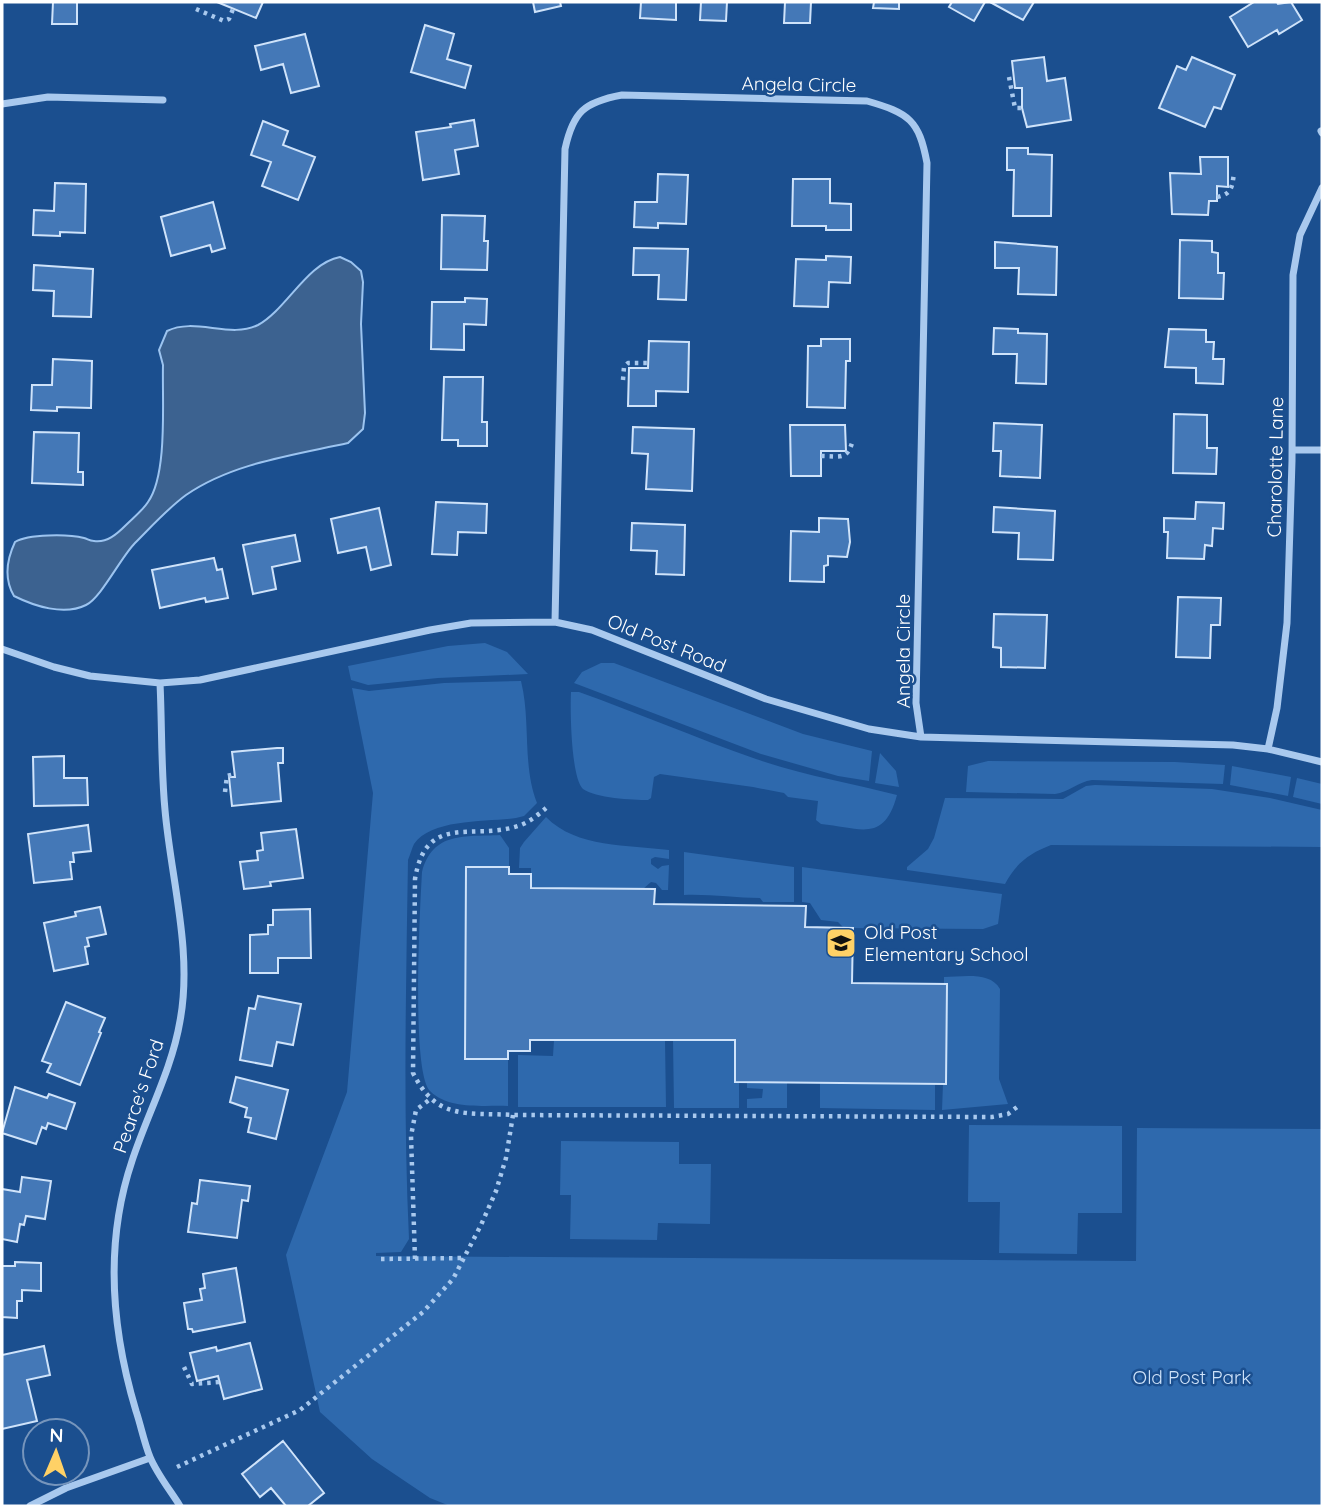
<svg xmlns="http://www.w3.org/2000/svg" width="1324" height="1508" viewBox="0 0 1324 1508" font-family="Quicksand,sans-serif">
	<rect width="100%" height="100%" fill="#1b4f8f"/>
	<path fill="#2e69ad" d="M485 643 507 652 528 674 438 678 368 685 351 680 348 666 448 646Z
		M601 663H614L803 734 872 751 869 781 838 776 761 754 574 683 582 672Z
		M521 681C531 721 522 765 537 803L524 816 516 818C488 822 432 818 414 844 412 848 410 855 408 860 406 986 403 1112 409 1239L401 1252 376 1253V1256L1136 1261 1137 1128 1322 1129V1506H450L430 1498 372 1459 320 1412 286 1255 347 1092 373 793 352 688 369 691 444 683Z
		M571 692H579C638 713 696 738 756 759 802 775 850 783 897 795 884 843 861 828 821 824L816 820 818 801 788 797 784 793 753 787 660 774 654 777 651 798 648 800C633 800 595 798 583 789 571 778 570 710 571 692Z
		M880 753 896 771 899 787 875 783Z
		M988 761 1175 762 1225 765 1223 784 1092 780C1078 782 1069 792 1055 794L966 792 968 766Z
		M1232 766 1291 777 1288 796 1230 785Z
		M1297 778 1322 784V804L1293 797Z
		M1095 785 1212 789 1270 798 1322 810V847L1051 845C1030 853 1016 863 1005 884L907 870V867L928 849 934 838 945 798 1063 799 1086 786Z
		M546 817C576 848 629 845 669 850V859L655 857 651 859V864L658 869 662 866 669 865 668 890H662L656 883 651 882 643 889 531 888V868H519L520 848 524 842Z
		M500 835 509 848V867H466L465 1058 508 1059V1106C483 1105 449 1110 430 1091 411 1071 420 908 422 872 433 831 465 837 500 835Z
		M684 852 794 867V902H763L760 898C735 898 710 894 684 895Z
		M802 867 1002 894 998 924 983 929 844 928 838 922 821 920 810 903 802 902Z
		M944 977C962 977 990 971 1000 989L999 1079 1008 1104 942 1110 943 1084 946 1083 947 984H944Z
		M554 1040H665L666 1107H518V1055L553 1056Z
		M673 1040H735V1082H739V1108H674Z
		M747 1082 787 1083V1108H747V1099L762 1098 763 1089 747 1088Z
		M820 1083 935 1084V1110L820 1108Z
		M969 1125 1122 1126V1213H1078L1077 1254 999 1253 1000 1202H968Z
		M561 1141 679 1142V1164H711L710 1224 658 1223 657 1240 570 1239 571 1195H560Z"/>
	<path fill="#3c6290" stroke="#9cc4f0" stroke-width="2" d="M340 257 351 262 361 271 363 282 361 324 365 413 363 429 348 443C294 455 232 463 186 495 167 509 151 527 135 543 121 557 101 598 86 605 64 616 34 606 14 596 4 579 7 559 15 542 28 534 68 534 84 538 88 539 89 541 94 541 107 543 117 534 126 525 133 518 143 510 148 502 168 474 162 400 163 365L159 350 167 331C195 317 230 339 258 325 287 309 307 263 340 257Z"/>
	<path fill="#4478b7" stroke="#cfe3fa" stroke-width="2" d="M53 2H77V24H52Z
		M217 2H263L256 18Z
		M533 2H560L561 6 535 12Z
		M641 2H676V20L640 18Z
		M701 2H727L726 21 700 20Z
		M785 2H811L810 23H784Z
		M874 2H899V9L873 8Z
		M952 2H985L974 21 949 7Z
		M990 2H1034L1023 20Z
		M1254 2H1277L1278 4 1291 2 1302 20 1279 34 1277 30 1248 47 1230 17Z
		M425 25 454 34 447 59 471 66 465 88 411 72Z
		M305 34 319 86 291 93 283 64 261 70 255 46Z
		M1044 57 1047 81 1065 78 1071 120 1027 127 1022 108V88H1015L1012 61Z
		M1192 57 1235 75 1221 109 1214 107 1205 127 1159 108 1177 66 1186 70Z
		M474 120 478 146 455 150 459 174 423 180 416 132 451 127 450 124Z
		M263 121 288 131 283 145 315 157 298 200 262 186 271 162 251 155Z
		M1007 148H1028V154L1052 155 1051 216H1013L1014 170H1007Z
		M1200 157H1228V187L1217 186V201H1209L1208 215 1172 214 1170 173 1201 174Z
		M658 174 688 175 686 224 658 223V228L634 227 635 202H657Z
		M793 179H830V203L851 204V230H826V226H792Z
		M55 183 86 184 85 233 60 232V236L33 235 34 210 54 211Z
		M213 202 225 248 212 252 210 245 171 256 161 217Z
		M442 215 485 216 484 241H488L487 270 441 269Z
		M1180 240 1212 241V252L1218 253V273H1224L1223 299 1179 298Z
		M995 242 1057 247 1056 295 1018 294 1019 268H995Z
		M634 248 688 249 686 300 658 299 659 275H633Z
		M826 256 851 257 850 283 829 282 828 307 794 306 796 259 826 260Z
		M34 265 93 269 91 317 53 316 54 291 33 290Z
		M465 298 487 299 486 325 464 324V350L431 349 432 302H465Z
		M994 328 1018 329V333L1047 334 1046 384 1016 383 1017 354H993Z
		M1169 329 1206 330V342H1214L1213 359H1224L1223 384 1196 383V368L1165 367Z
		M821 339H850V361H846L845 408 807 407 808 346H821Z
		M649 341 689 342 688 392 656 391V406H628L629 368H648Z
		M53 359 92 361 91 408 57 407V411L31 410 32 385H52Z
		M444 377H483L482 422H487V446H458V440H442Z
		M1174 414 1207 415V448H1217L1216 474 1173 473Z
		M994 423 1042 425 1040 478 1000 476 1001 451H993Z
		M790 425H845L846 451H821V476H791Z
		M633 427 694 429 692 491 646 489 648 454 632 453Z
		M34 432 79 433 78 472H83V485L32 483Z
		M436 502 487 504 486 533 458 532 457 555 432 554Z
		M1196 502 1224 503 1223 529 1213 528 1212 546 1205 545 1204 559 1167 558 1168 532H1164V518L1195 519Z
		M994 507 1055 511 1053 560 1018 559 1019 533 993 532Z
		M379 508 391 565 371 570 366 547 338 553 331 519Z
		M819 518 848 519 850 542 847 557 828 556V565L824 566V582L790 581 791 531 819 532Z
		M632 523 685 525 684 575 656 574 657 551 631 550Z
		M295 535 300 561 272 567 276 589 253 594 243 545Z
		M214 558 217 570 222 569 228 598 206 602 205 598 160 608 152 570Z
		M1178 597 1221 598 1220 625H1211L1210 658 1176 657Z
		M994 614 1047 615 1045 668 1001 667V648L993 647Z
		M277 748H283V763H278L281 801 232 806 229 777H235L232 752Z
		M64 756V778H87L88 805 34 806 33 757Z
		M88 825 91 851 73 853 74 862H70L72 879 34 883 28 834Z
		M296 829 303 878 270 882 271 886 244 889 240 862 258 860 257 851 263 850 261 833Z
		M466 867H509V874H531V888L655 889 654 904 806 906 805 927 853 928 852 983 947 984 946 1084 735 1082V1040H530V1051H508V1059H465Z
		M100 907 106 934 87 938 89 946 85 947 88 964 54 971 44 923 76 916 75 912Z
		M310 909 311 958H278V973H250V935L268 934V925H273V910Z
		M258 996 301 1004 293 1045 277 1042 272 1066 240 1060 249 1008 255 1009Z
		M66 1002 105 1018 99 1032 101 1033 80 1085 47 1072 51 1064 42 1061Z
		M236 1077 288 1090 276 1139 248 1132 251 1118 245 1117 247 1108 230 1102Z
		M15 1087 47 1098 49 1094 75 1103 66 1129 48 1123 46 1129 42 1127 36 1144 2 1133Z
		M22 1177 51 1181 45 1219 26 1216 24 1225 20 1224 17 1242 2 1239V1189L20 1192Z
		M200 1180 250 1186 248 1201 242 1200 237 1238 188 1232 192 1203 197 1204Z
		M15 1262 41 1263V1291L22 1290V1301H17V1318L2 1317V1266H15Z
		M236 1268 245 1322 193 1332 192 1329H188L184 1303 202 1300 200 1289 205 1288 203 1274Z
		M250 1343 262 1389 224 1399 218 1376 197 1381 190 1353 216 1347 217 1351Z
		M44 1346 50 1375 27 1380 37 1421 2 1429V1355Z
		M283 1441 324 1493 308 1506H286L271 1488 260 1497 242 1474Z"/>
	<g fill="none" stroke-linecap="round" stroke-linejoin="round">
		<path stroke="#a9c9ee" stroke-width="4.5" stroke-dasharray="3.5 5" stroke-linecap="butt" d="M196 9 224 21 229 19 233 9
			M1009 77 1015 108H1022
			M1217 197C1232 194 1232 187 1234 173
			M623 380 624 367 628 363H648
			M821 456C840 456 848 461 853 439
			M225 792 227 776 235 774
			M546 808C538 815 528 823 518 826 472 841 426 812 415 879L413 1073C437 1121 466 1112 513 1115L992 1117 1008 1114 1017 1107
			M381 1259 464 1258
			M415 1259 411 1136 416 1110 429 1100
			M184 1367 192 1384 220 1382
			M177 1467 300 1410 423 1312 453 1279 481 1225 496 1191 506 1158 513 1115"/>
		<path stroke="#a9c9ee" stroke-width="7" d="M2 104 48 97 163 100
			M1321 131 1322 133
			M1292 450H1322
			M555 622 565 149C573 112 584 102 622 95L867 101C909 113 919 120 927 163L916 703 921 737
			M2 649 54 667 90 676 160 683 200 680 430 630 471 623 555 622 592 630 766 699 869 729 921 737 1233 745 1268 749 1322 762
			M160 683C162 725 161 768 165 810 171 879 193 952 180 1021 172 1069 147 1115 132 1161 104 1244 111 1328 136 1411 141 1426 144 1442 150 1457 157 1474 170 1490 180 1506
			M1268 749 1277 708 1287 623 1292 461 1293 275 1300 235 1322 188
			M30 1506 66 1488 150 1458"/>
	</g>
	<defs>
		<g id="school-square" transform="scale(1.575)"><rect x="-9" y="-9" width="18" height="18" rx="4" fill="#ffd166" stroke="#1b4f8f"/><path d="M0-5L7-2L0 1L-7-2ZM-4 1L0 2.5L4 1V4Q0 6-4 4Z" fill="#111"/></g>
	</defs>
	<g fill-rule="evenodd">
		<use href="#school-square" x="841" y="943"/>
	</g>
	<g text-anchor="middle" stroke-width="5" stroke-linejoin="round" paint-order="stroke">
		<g font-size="19" fill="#fff" stroke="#1b4f8f">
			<text transform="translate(799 84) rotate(1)" y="7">Angela Circle</text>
			<text transform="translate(1275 467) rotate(-89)" y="7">Charolotte Lane</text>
			<text transform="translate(667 643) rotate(22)" y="7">Old Post Road</text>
			<text transform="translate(903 651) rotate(-90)" y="7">Angela Circle</text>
			<text transform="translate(138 1096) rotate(-71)" y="7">Pearce's Ford</text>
		</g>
		<g font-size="19" fill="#fff" stroke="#1b4f8f" text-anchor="start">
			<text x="864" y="939">Old Post<tspan x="864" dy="22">Elementary School</tspan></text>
		</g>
		<g font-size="19" fill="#cfe3fa" stroke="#1b4f8f">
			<text x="1192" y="1384">Old Post Park</text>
		</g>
	</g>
	<rect width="1324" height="1508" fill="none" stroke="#ffffff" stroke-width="7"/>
	<g transform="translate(56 1452) rotate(2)"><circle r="33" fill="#1b4f8f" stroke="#7695bc" stroke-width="2"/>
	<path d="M0-5L12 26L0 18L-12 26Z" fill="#ffd166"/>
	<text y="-10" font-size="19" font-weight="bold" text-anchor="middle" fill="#ffffff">N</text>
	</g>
</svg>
